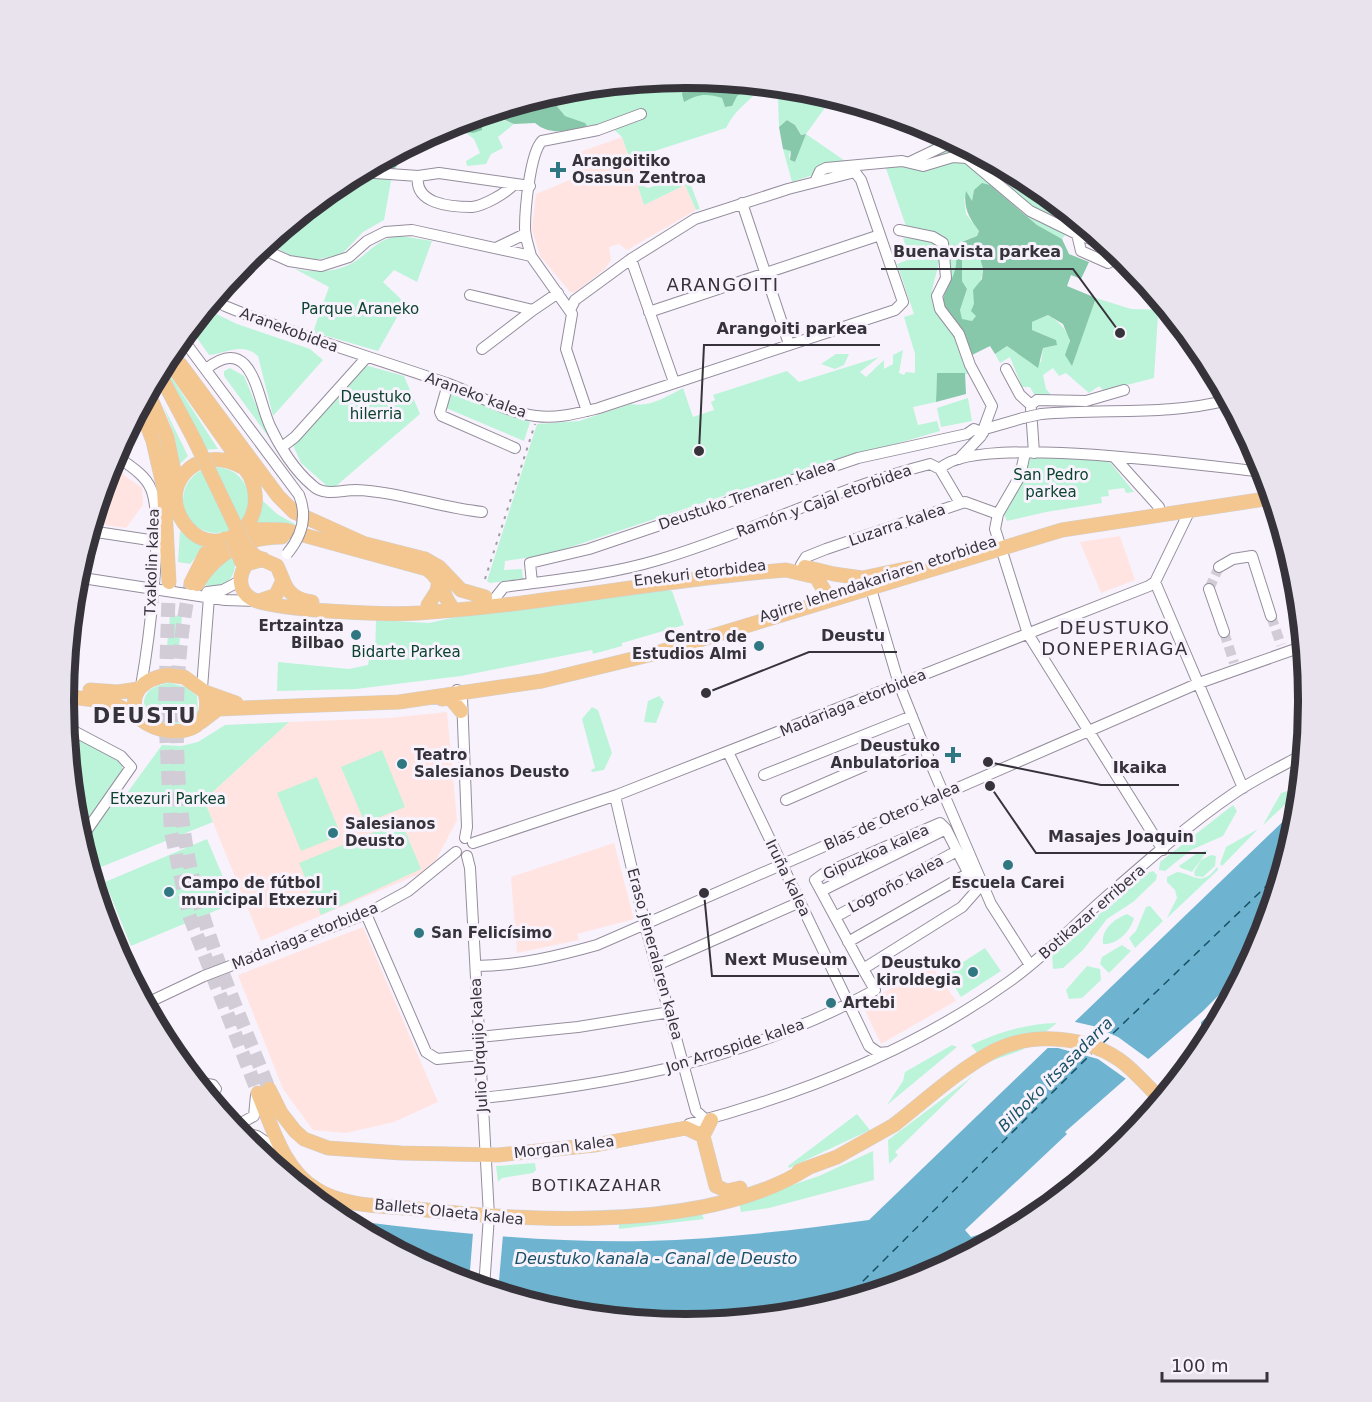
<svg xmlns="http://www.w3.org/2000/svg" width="1372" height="1402" viewBox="0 0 1372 1402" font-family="'DejaVu Sans',sans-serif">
	<rect width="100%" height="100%" fill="#f8f2fd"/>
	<path fill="#ffe4e1" d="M622 137 644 205 685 185 696 210 627 250 619 244 609 247 611 260 605 269 575 292H570L540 256 532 229 536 194 584 174 580 152Z
		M110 465 142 488 143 505 126 528 92 523Z
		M1120 536 1135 580 1101 593 1080 542Z
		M447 712 457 820 436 860 419 874 261 941 204 800 289 722 389 718Z
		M614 843 634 919 577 934 579 940 517 953 511 877Z
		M363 927 438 1102 394 1122 346 1133 313 1130 283 1089 238 975Z
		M932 966 956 1001 881 1044 862 1004Z"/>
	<path fill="#bcf4d9" d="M686 78 682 94H710L722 98 725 107 732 106 736 96 753 85 808 90 832 98 806 134 848 163 792 182 783 149 792 150 789 155 790 160 795 162 805 134 801 135 795 125 787 120 779 127 778 100 770 91 761 90C747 101 734 112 726 128L636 157 632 166 622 137 607 123 587 126 584 123 565 116 548 95 565 90Z
		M485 114 514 124 498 137 503 148 491 154 486 164 467 166 466 161 480 153 474 139 466 133H473L482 125 475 117Z
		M946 137 1003 168 987 166 1003 182 1027 180 1077 219 1062 239 1037 225 990 185 974 190 972 202 964 198 966 214 979 231 977 236 960 242 978 247C982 263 987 279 973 290L976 316 972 321 962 320 960 310 967 289 962 281V260L955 245 957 266 948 290 942 297 938 284 947 249 907 229 883 160C907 158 920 160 935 139Z
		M368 168 393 170 384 220 363 232 342 254 316 260 292 256 267 243 340 183Z
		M687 175 700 209 696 210 685 185 644 205 637 183 648 188Z
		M401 236 432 241 417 282 394 270 383 282 405 303 378 351 313 332 329 287 295 269C318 273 340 273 360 258 374 247 382 237 401 236Z
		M903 238 932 240 937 245C945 262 930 281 932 300 934 317 946 321 954 335 960 347 965 361 971 374L937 373 936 402 913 407 918 425 937 421 940 431 771 480 547 555 505 561 504 570 522 569 523 579 490 583 487 581 537 424 579 421 631 404C649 408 668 396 683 388L693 417 714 410 711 402 715 400 713 395 787 371 799 382 879 357 860 372 866 377 884 360V369L893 364V355L903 350 899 373 904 375 906 372 915 373V354L904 317 914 314 897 264 910 259Z
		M1096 298 1131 309 1167 310 1171 315H1158L1154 378 1104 391 1099 386 1089 393 1066 373 1059 376 1053 368 1043 375 1046 389 1053 397 1035 396 1030 387H1022L1010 357 1000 363 995 354 1007 346 1032 364 1041 362 1043 348 1056 345V340L1032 330V322L1048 315C1071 329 1070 340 1072 365Z
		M206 309 237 324 310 349 323 360 273 416 258 356C242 342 228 353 209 355L190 328Z
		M836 354H849L844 365 835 369 821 364Z
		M163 364 218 449 203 450 161 367Z
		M365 365 404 376 420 414 336 486H327L301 463 292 443Z
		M230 368 244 376 270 439 224 376V371Z
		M452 393 530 422 524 441 446 408Z
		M968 398 972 421 941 427 937 408Z
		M162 403 188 456 180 464 174 434Z
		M1031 456 1109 461 1134 492 1126 493 1124 488 1108 490 1109 496 1101 497 1102 503 1046 512 1007 521 1003 512C1017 495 1025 477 1031 456Z
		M183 500a33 33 0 1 1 66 0a33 33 0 1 1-66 0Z
		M262 500 277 514 295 524 294 528 254 525Z
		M180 531 194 542 206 545 190 564 178 562Z
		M235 552C238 577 228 590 202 585L213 571Z
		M662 589 672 591 684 625 622 643V646L593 654 592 650 461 676 356 689 277 691 278 662 349 669 368 665 369 659 375 655 376 620 429 623 465 615Z
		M170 615 182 616 179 648 167 646Z
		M170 683 186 687 197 696 198 713C184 729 161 726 146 712 139 694 152 685 170 683Z
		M659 696 664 702 656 723 644 722 648 701Z
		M592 707 598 710 612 753 604 770 592 772 591 770 595 768 582 719Z
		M289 722 204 800 213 822 96 869 110 903 103 905 96 893 82 846 114 802 119 804 162 745 181 746 198 742 225 725Z
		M66 730 122 763V775L79 836 75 822Z
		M382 750 405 807 365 823 341 767Z
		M317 777 341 835 301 851 277 793Z
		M1301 787 1300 791 1263 825 1281 793Z
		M1233 805 1237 811 1223 836 1191 850 1165 871 1159 870 1160 862Z
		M401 821 421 869 321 915 299 863Z
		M1258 829 1222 866 1220 864 1226 847Z
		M207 839 234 903 131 946 105 882Z
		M1208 850 1192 872 1181 868 1179 866 1196 854Z
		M1211 855 1216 856 1215 866 1203 877 1195 876 1194 872 1201 860Z
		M1217 867 1218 870 1167 918 1177 898 1175 890 1167 882V877L1177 872C1195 874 1201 888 1217 867Z
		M1153 871 1157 875 1156 880 1133 902 1107 919 1083 950 1063 968 1053 969 1052 955 1147 873Z
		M1150 906 1163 921 1135 948 1129 938 1136 931 1146 907Z
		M1127 914 1134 918C1130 932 1117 945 1103 944 1101 930 1114 919 1127 914Z
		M1122 945 1131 951 1109 973 1100 964 1102 957Z
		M985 948 1001 971 961 997 946 973Z
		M1087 966 1100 969 1101 980 1082 998 1069 999 1066 990Z
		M1057 1023 1022 1050 985 1063 971 1045C1000 1032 1024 1024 1057 1023Z
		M952 1045 957 1047 887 1105 903 1081 905 1072Z
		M973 1076 895 1152 898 1155 889 1164 888 1140Z
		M857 1114 870 1130 789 1168 788 1166Z
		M242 1137C271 1144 279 1157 298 1180L296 1183 261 1154 265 1151 252 1146 255 1141Z
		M873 1151 874 1180 769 1208 741 1212 739 1203 819 1176Z
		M535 1163 536 1170 533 1173 502 1178 498 1182 496 1166Z
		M700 1211 704 1219 619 1229V1224Z"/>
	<path fill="#86c8a9" d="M686 78 753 85 737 96 732 106 725 107 722 98C707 93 697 94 684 102L682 94Z
		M548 95 565 116 585 123 587 126C569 131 550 136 535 123L514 124 500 118 495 122 489 121 485 115Z
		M475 117 482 125V130L473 133 458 131 454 126 452 130 442 128Z
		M787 120 795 125 801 135 806 134 795 162 790 160 791 151 783 149 779 127Z
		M401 151 397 166 393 170 368 168 385 159 392 160 393 154Z
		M987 166 1003 168 1027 180 1003 182Z
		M982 183 990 185 1037 225 1062 239 1069 254 1089 262 1081 279 1071 275 1067 286 1096 298 1072 366 1065 355 1070 341 1063 324 1048 315 1032 322V330L1056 340 1057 345 1043 348 1038 368 1007 346 995 354 990 346 970 356 942 306C943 289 958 276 956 258L950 253 954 250V244L962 260V281L967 289 960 310 962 319 972 321 976 316 971 311 974 304 973 290 982 279 983 269 977 247 959 243 977 236 979 231C969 218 963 207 966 191L972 201 974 190Z
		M937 373H965L966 394 936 402Z"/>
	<path fill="#6eb4d0" d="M1299 806 1297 823 1261 940 1246 968 1203 1011 1065 1132 1067 1134 965 1230 971 1237 986 1232 1095 1167 1032 1219 924 1277 807 1312 777 1315 781 1312 780 1309 608 1316 564 1312 447 1276 331 1212 356 1215V1221C452 1233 550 1243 646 1241 720 1239 796 1230 869 1220Z
		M1232 995 1212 1031 1201 1032V1022Z"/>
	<path fill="#f8f2fd" d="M1071 1021 1093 1026 1118 1037 1151 1061 1129 1081 1098 1059 1058 1048H1043Z
		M473 1233 503 1235 498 1292 469 1283Z"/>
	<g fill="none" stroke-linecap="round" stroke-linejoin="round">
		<path stroke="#195266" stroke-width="1.5" stroke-dasharray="8 6" stroke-linecap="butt" d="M1103 1043 1282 871
			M843 1301 1093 1052"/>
		<path stroke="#d1ccd6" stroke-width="10" stroke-dasharray="10 5" stroke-linecap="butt" d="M1209 589 1219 567
			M1271 616 1281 645
			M1224 632 1234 663"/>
		<path stroke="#d1ccd6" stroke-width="14" stroke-dasharray="14 7" stroke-linecap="butt" d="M169 582 165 709 171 832 189 915 258 1093
			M191 583C172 662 173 777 188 856 204 937 239 1013 269 1089"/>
		<g stroke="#958d9d" stroke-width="12">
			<path id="minor" d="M910 162 954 141
				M361 172 418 176
				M815 182 820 171 826 168 902 161 923 166 953 157 967 158 1030 211 1077 234 1109 246
				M514 184C507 193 483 206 472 207 450 207 414 204 418 176L439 173 530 186
				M742 203 789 344
				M899 230 933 237 943 243 946 278 937 296 940 309 959 334 970 365 992 406 981 436 959 459
				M1077 234 1081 251 1108 263 1114 260 1117 252
				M260 248 289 261 321 266 349 257 367 241 385 232 412 230 531 256 572 314 566 349 587 411
				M496 248 525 234
				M531 256C529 247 525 238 525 228 525 209 530 153 542 141L598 130 641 114
				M631 259 674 382
				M470 295 533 310 558 293
				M214 299 225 306C297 336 372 357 446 383 475 393 504 412 536 416 557 419 578 413 599 408L895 310 903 302 861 180 855 172 788 189 695 219 631 259 575 300 570 310
				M649 312 880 235
				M182 338 299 495
				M482 349 533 310
				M206 369C253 332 257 398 270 426 279 446 295 471 312 485 324 497 341 490 356 490 395 491 442 508 482 512
				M1006 369 1020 395 1031 405
				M448 384 440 412 442 416 515 448
				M1031 405 1037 400 1086 401 1124 390
				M1031 409 1034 453
				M1041 414C1103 408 1168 416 1228 400
				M985 429 1023 418
				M282 447 295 437 366 358
				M1025 453 1020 476 998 514 995 529 1028 634 1163 850
				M115 455C127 464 145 474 151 489 165 522 148 647 141 686
				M1115 458 1159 507
				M940 469C972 432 1210 467 1265 472
				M90 531 156 541
				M801 565 806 557 826 549 965 502 998 514
				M1219 567 1233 559 1252 556 1271 616
				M76 577 225 600 257 601
				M1155 582 1243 788
				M532 583 530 563 589 549 858 458 967 434 974 429 983 433
				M871 589 899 684 933 769 991 904 1030 965
				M1209 589 1224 632
				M207 592 223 590 240 581
				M496 597 504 587C555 580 608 575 658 560 750 533 836 488 930 464L940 469 960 503
				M202 688 209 597
				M457 690 462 697 467 827 465 838
				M66 727 121 756 131 767 80 840
				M728 752 869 1046 879 1053 889 1052
				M764 775 912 716
				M615 796 645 925 696 1111 705 1119
				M786 800 922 741
				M940 823 946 829 977 890 962 907 863 969 815 880 823 874Z
				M473 843 617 795 1149 586 1155 582 1190 510
				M467 856 470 868 489 1216 484 1288
				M821 891 946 829
				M366 914 426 1052 437 1059 480 1055
				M835 917 957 851
				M104 919 130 965 140 994
				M848 942 969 873
				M657 965 800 902
				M476 966C517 966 558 956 597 945L1199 683 1304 646
				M145 1004 204 976 366 914 408 891 456 852
				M479 1037 578 1027 670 1012
				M197 1082 213 1085 216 1089
				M482 1098C625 1083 747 1059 875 990L863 969
				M234 1127 254 1116 256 1095
				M686 1128 689 1124C803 1094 914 1050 1010 981 1045 956 1074 925 1106 897 1146 862 1189 824 1233 794 1255 779 1280 767 1304 754
				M236 1130 257 1136 284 1154"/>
		</g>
		<g stroke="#d3d2d4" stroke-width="15">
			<path id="major" d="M167 358 250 476C273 527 216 561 188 528 153 488 197 441 242 467
				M180 364 278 496 294 512 365 544
				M159 373 194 439
				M148 392 167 437 177 486
				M140 407 153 441 164 489 169 582
				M244 529 285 530 427 569C443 580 442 597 454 610
				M358 542 425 559 439 567 461 590 485 597
				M257 557 277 566 283 580 276 595 259 601
				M263 559 247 564C238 575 238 591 252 599 276 611 388 615 419 613 542 605 663 579 786 570L816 577 827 595 839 597
				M805 567 834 574 862 578 910 568
				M283 580C288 594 297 600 312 602
				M191 583 206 553 225 539
				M197 584C216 553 245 537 282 537
				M428 605 437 591 439 580
				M167 675 184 677 205 692C217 737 162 741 137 716 128 692 144 679 167 675Z
				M90 690 118 692 138 689
				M205 692 236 703
				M63 696 111 702 137 716
				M442 699 450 698 461 711
				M201 722 218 709 399 702 542 681 653 654 1062 530 1272 498
				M269 1089 281 1113 295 1131 304 1139 328 1148 401 1153 498 1155 595 1145 686 1128 703 1136
				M258 1093C272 1126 283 1169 316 1189 344 1207 385 1206 417 1209 532 1222 706 1232 808 1168
				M711 1120 703 1136 716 1186
				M799 1171 837 1157 894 1125
				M716 1186 727 1191 740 1188"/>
		</g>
		<use href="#minor" stroke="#fff" stroke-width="10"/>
		<use href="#major" stroke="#f3c78f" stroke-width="14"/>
		<path stroke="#9f9ba4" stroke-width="2" stroke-dasharray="3 6" stroke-linecap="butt" d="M485 579 535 424"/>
		<g stroke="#958d9d" stroke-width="12" stroke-linecap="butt">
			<path id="minor-bridge" d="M1023 418 1041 414
				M287 554C302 536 308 517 299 495"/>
		</g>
		<g stroke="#d3d2d4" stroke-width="15" stroke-linecap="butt">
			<path id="major-bridge" d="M194 439 245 546 255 556
				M231 537 242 563
				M894 1125C926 1100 958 1070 994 1051 1034 1031 1090 1036 1125 1064 1138 1075 1149 1087 1161 1100"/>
		</g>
		<use href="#minor-bridge" stroke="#fff" stroke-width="10"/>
		<use href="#major-bridge" stroke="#f3c78f" stroke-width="14"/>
	</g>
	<g fill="#307881" stroke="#f8f2fd" stroke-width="2">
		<path d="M555 161h6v6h6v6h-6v6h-6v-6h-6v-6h6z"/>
		<circle cx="356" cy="635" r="6"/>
		<circle cx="759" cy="646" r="6"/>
		<path d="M950 746h6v6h6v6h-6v6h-6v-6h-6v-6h6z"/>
		<circle cx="402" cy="764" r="6"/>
		<circle cx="333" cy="833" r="6"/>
		<circle cx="1008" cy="865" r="6"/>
		<circle cx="169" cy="892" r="6"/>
		<circle cx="419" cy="933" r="6"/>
		<circle cx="973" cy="972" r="6"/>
		<circle cx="831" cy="1003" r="6"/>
	</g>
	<g text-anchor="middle" stroke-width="6" stroke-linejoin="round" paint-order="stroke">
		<g font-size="15" font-weight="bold" fill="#36333a" stroke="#f8f2fd" text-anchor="start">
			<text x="572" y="166">Arangoitiko<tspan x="572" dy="17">Osasun Zentroa</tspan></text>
			<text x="344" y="631" text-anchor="end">Ertzaintza<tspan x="344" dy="17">Bilbao</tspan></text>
			<text x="747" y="642" text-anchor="end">Centro de<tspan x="747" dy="17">Estudios Almi</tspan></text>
			<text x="940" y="751" text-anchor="end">Deustuko<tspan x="940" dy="17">Anbulatorioa</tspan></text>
			<text x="414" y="760">Teatro<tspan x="414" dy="17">Salesianos Deusto</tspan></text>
			<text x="345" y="829">Salesianos<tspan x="345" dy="17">Deusto</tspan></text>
			<text x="181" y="888">Campo de fútbol<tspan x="181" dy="17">municipal Etxezuri</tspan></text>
			<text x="1008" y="888" text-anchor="middle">Escuela Carei</text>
			<text x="431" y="938">San Felicísimo</text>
			<text x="961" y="968" text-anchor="end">Deustuko<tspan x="961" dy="17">kiroldegia</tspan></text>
			<text x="843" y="1008">Artebi</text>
		</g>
		<g font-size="15" fill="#0c432f" stroke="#f8f2fd">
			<text x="360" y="314">Parque Araneko</text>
			<text x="376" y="402">Deustuko<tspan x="376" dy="17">hilerria</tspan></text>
			<text x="1051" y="480">San Pedro<tspan x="1051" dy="17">parkea</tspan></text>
			<text x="406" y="657">Bidarte Parkea</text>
			<text x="168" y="804">Etxezuri Parkea</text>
		</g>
		<g font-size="15" fill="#36333a" stroke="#f8f2fd">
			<text transform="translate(289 330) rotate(20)" y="5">Aranekobidea</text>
			<text transform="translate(476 395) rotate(20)" y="5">Araneko kalea</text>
			<text transform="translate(747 495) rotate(-19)" y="5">Deustuko Trenaren kalea</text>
			<text transform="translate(824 501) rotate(-20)" y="5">Ramón y Cajal etorbidea</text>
			<text transform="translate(897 525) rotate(-19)" y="5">Luzarra kalea</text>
			<text transform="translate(152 562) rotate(-88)" y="5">Txakolin kalea</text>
			<text transform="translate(700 573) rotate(-7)" y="5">Enekuri etorbidea</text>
			<text transform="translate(878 579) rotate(-18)" y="5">Agirre lehendakariaren etorbidea</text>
			<text transform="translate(853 703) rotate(-22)" y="5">Madariaga etorbidea</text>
			<text transform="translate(892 816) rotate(-24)" y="5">Blas de Otero kalea</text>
			<text transform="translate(876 852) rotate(-24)" y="5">Gipuzkoa kalea</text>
			<text transform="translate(788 878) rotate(64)" y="5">Iruña kalea</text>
			<text transform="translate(896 884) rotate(-28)" y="5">Logroño kalea</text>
			<text transform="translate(1092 912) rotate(-41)" y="5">Botikazar erribera</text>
			<text transform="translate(305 936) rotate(-22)" y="5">Madariaga etorbidea</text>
			<text transform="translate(655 954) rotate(75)" y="5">Eraso jeneralaren kalea</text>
			<text transform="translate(479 1045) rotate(-93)" y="5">Julio Urquijo kalea</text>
			<text transform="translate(735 1046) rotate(-18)" y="5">Jon Arrospide kalea</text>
			<text transform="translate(564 1147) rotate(-7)" y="5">Morgan kalea</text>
			<text transform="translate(449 1212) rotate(6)" y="5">Ballets Olaeta kalea</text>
		</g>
		<g font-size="16" font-style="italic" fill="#195266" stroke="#f8f2fd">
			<text transform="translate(1055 1074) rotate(-45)" y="6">Bilboko itsasadarra</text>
			<text x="656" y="1264">Deustuko kanala - Canal de Deusto</text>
		</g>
		<g font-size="16" letter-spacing="1.5" fill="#36333a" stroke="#f8f2fd">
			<text x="597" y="1191">BOTIKAZAHAR</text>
		</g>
		<g font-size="18" letter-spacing="1.5" fill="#36333a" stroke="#f8f2fd">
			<text x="723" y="291">ARANGOITI</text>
			<text x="1115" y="634">DEUSTUKO<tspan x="1115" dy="21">DONEPERIAGA</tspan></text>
		</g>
		<g font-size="21" font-weight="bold" letter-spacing="1.5" fill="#36333a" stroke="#f8f2fd">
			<text x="145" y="723">DEUSTU</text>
		</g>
	</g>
	<path d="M0 0H1372V1402H0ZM686 88H686A612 612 0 0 1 1298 700V702A612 612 0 0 1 686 1314H686A612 612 0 0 1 74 702V700A612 612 0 0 1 686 88Z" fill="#e8e3ed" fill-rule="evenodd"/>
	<path fill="none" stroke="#36333a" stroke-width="8" d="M686 88H686A612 612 0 0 1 1298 700V702A612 612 0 0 1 686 1314H686A612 612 0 0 1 74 702V700A612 612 0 0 1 686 88Z"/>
	<path fill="none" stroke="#36333a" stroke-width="2" d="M1120 333L1073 269H881M699 451L704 345H880M706 693L809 652H897M988 762L1101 785H1179M990 786L1036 853H1206M704 893L712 976H859"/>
	<g fill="#36333a" stroke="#f8f2fd" stroke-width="2">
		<circle cx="1120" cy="333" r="6"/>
		<circle cx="699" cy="451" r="6"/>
		<circle cx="706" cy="693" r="6"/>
		<circle cx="988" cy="762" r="6"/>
		<circle cx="990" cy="786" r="6"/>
		<circle cx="704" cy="893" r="6"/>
	</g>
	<g font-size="16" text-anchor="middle" font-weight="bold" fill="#36333a" stroke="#f8f2fd" stroke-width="6" stroke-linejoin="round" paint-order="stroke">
		<text x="977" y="257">Buenavista parkea</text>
		<text x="792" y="334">Arangoiti parkea</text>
		<text x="853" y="641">Deustu</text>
		<text x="1140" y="773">Ikaika</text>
		<text x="1121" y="842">Masajes Joaquin</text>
		<text x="786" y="965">Next Museum</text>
	</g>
	<path d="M1162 1372v9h105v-9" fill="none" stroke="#36333a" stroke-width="3"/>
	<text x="1171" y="1372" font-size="18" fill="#36333a" stroke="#f8f2fd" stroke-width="4.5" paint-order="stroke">100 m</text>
</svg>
